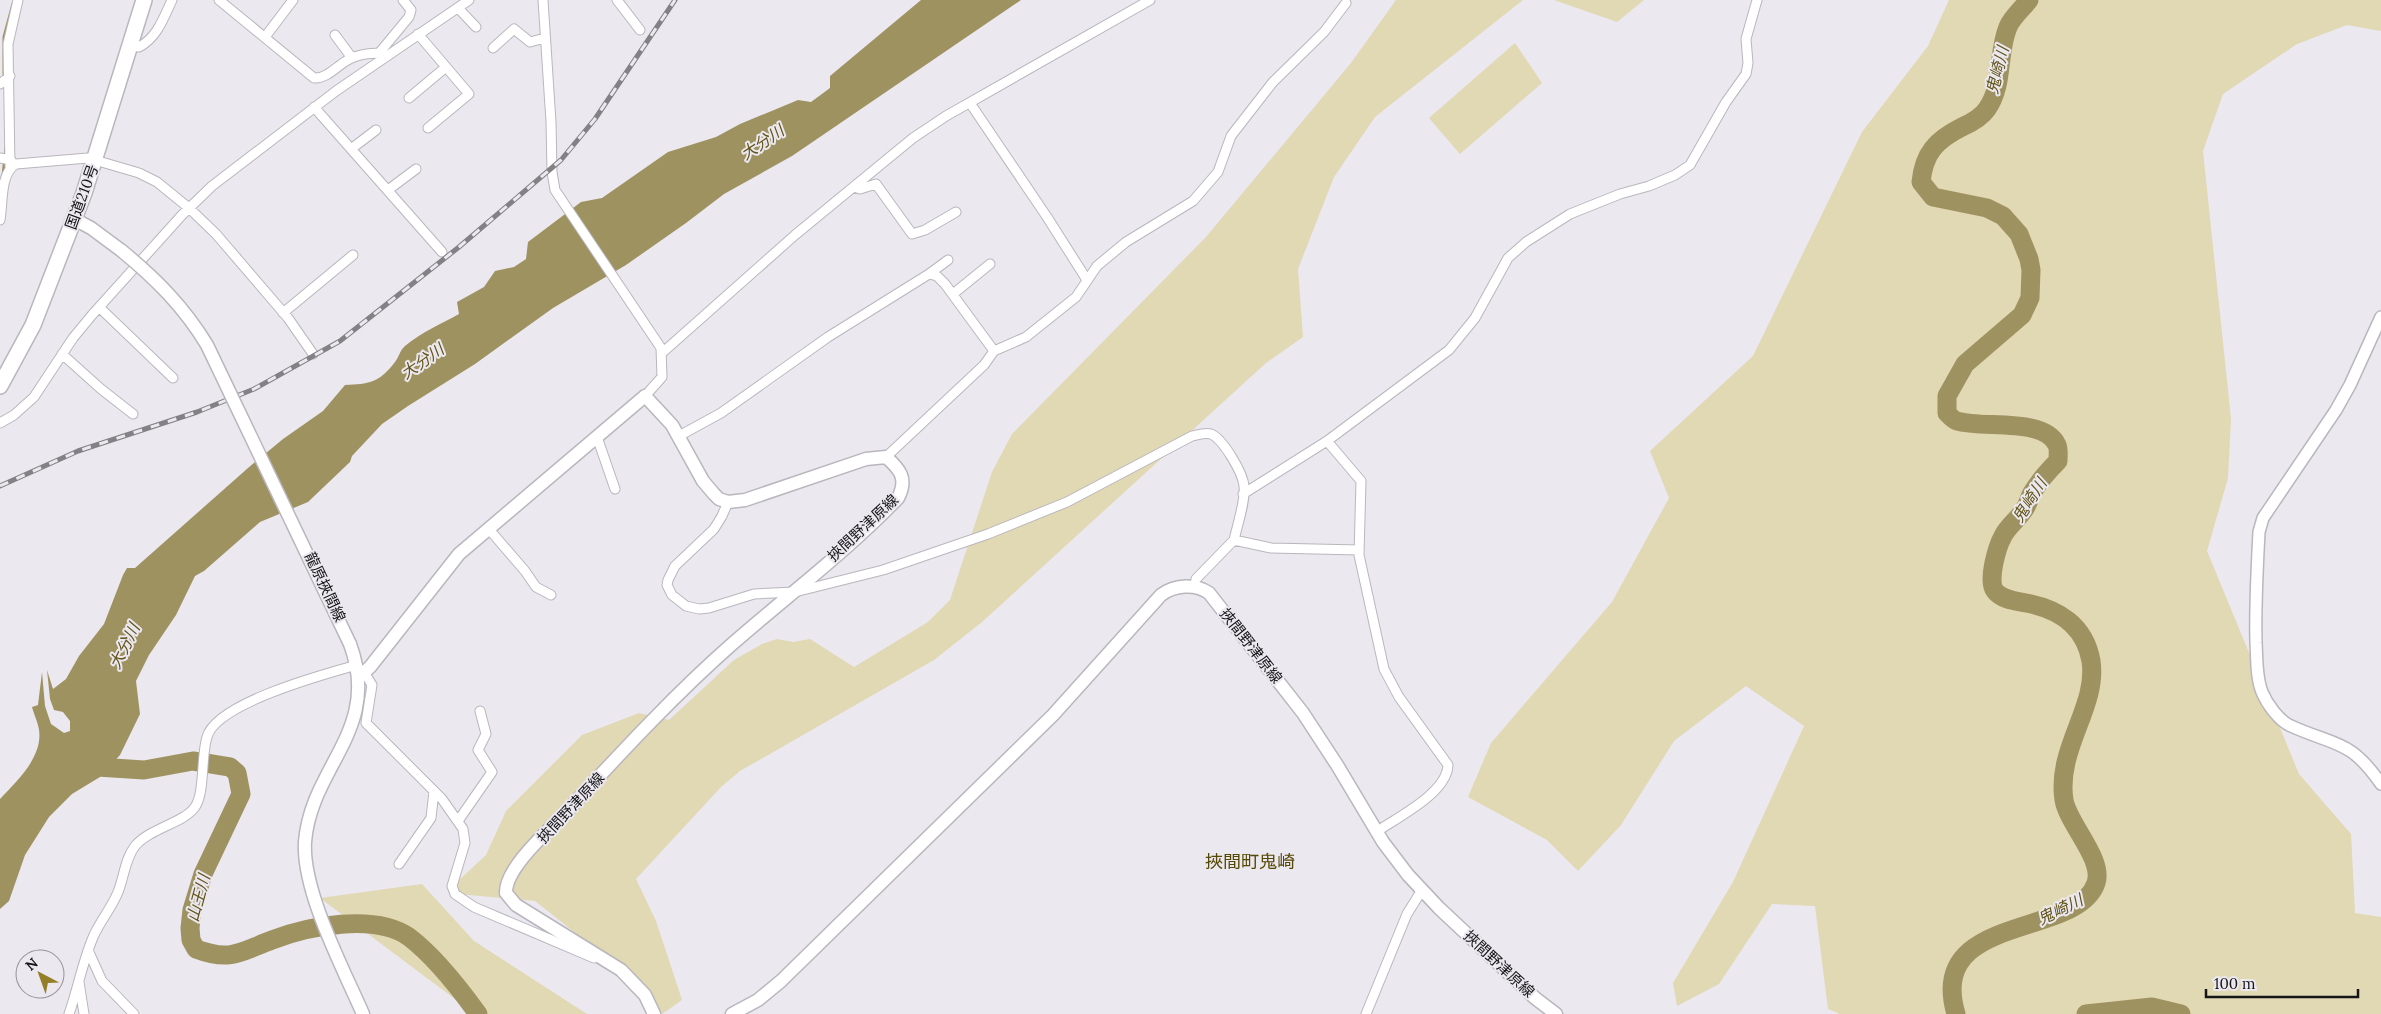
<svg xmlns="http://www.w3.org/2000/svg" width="2381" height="1014" viewBox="0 0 2381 1014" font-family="Lora,'Noto Sans JP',serif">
	<rect width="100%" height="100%" fill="#ebe8ef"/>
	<path fill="#e1d8b4" d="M1396 0H1523L1375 117 1334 177 1298 269 1303 337 1266 363 982 622 934 660 740 771 721 787 636 879 656 921 682 1000 662 1014 650 992 535 901 458 894V881L486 855 506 811 582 735 639 713 669 720 734 660 762 644 777 639 793 642 810 639 854 667 928 622 950 600 992 472 1012 434 1206 237 1351 63Z
		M1554 0H1644L1617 22Z
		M1949 0H2381V31L2347 25 2297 44 2223 94 2203 151 2231 419 2228 478 2207 551 2299 774 2351 834 2355 913 2381 917V1014H1840L1828 1009 1815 906 1772 904 1719 984 1677 1006 1673 983 1733 882 1804 726 1746 686 1674 741 1621 825 1578 871 1547 840 1468 797 1491 743 1612 602 1669 498 1650 451 1753 356 1862 132 1928 46Z
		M1515 43 1542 83 1460 154 1429 118Z
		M422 884 474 941 587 1014H475L320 898Z"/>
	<path fill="#9f9261" d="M921 0H1021L792 156 724 194 686 223 626 265 553 308 475 364 408 406 382 424 352 456 350 462 308 502 260 522 204 571 195 576 176 615 149 655 136 681 140 714 120 755 100 777 72 794 49 817 25 855 9 901 0 909V799C17 781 43 757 39 730 38 722 34 715 32 707L38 705 42 672 45 706 51 724 64 733 70 731V721L63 712 54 710 50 699 47 670 53 689 66 679 79 656 104 624 123 575 127 568H135L248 468 283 439 323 411 345 385C369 384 379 383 395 362 399 357 400 350 405 346 422 332 441 324 459 314L457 302 484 287 495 271 514 267 526 259 528 242 581 202 602 198 668 152 716 137 740 124 798 100 811 102 830 88V76Z"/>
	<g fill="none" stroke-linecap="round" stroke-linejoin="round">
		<path stroke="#9f9261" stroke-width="3" d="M4 74V37L13 4
			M3 176 6 147"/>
		<path stroke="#9f9261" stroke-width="19" d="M82 766 144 770 193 761 230 767 237 773 241 794 203 874 192 910 190 928 191 940 196 949C231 962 240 952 272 940 308 926 375 913 409 937 434 956 460 989 478 1014
			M1956 1014C1926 912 2077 939 2096 883 2104 859 2068 824 2064 800 2056 748 2098 707 2091 661 2085 626 2059 609 2026 603 2016 601 2002 600 1995 591 1987 581 1997 547 2003 536 2008 526 2018 519 2024 510 2028 505 2029 498 2032 493 2039 481 2048 471 2058 461 2058 456 2059 449 2057 445 2045 417 1983 429 1957 421 1953 420 1948 414 1947 413V396L1965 364 2022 315 2030 298 2031 270 2029 259 2019 234 2003 216 1987 208 1933 197 1921 182C1924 153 1936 140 1962 127 1971 123 1981 118 1987 109 2004 85 1997 53 2008 27 2012 17 2023 8 2029 0
			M2086 1014 2152 1007 2181 1014"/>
		<g stroke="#bab6bd" stroke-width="11">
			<path id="minor" d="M219 0 314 78C326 79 336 67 346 61 357 54 376 51 389 55
				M543 0 551 122 552 172 555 190 661 348 662 377 645 396
				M617 0 640 30
				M458 8 476 27
				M418 34 469 94 428 128
				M335 35 352 58
				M265 37 293 0
				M130 46 139 47C157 38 164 17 172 0
				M493 48 514 29 530 42 545 38
				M380 52 409 17 411 10 403 0
				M0 84 10 76
				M409 98 446 67
				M970 103 1047 217 1087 280
				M314 107 442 252
				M351 149 376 130
				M0 158 11 160
				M10 167 8 44 18 0
				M854 187 860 189 876 184 912 234 925 230 956 212
				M388 190 416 169
				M0 220C3 203 0 173 16 164L88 158 139 173 157 182 189 208 216 234 288 318 313 354
				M929 274 948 260
				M953 294 990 264
				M99 307 173 378
				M283 313 353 255
				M662 353 795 235 913 138 946 116 1150 0
				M62 354 101 389 133 414
				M0 423 14 415 34 397 73 338 92 315 182 215 212 186 336 91 469 0
				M679 436 721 413 828 337 929 274 937 276 945 284 994 351
				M597 437 615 489
				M1327 441 1361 481 1359 555 1384 669 1399 697 1448 765C1447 793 1398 817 1376 832
				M886 457 984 365 994 351 1026 337 1076 297 1097 266 1126 242 1193 201 1218 172 1231 136 1273 82 1324 32 1346 3
				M1243 494 1327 441 1449 350 1475 318 1508 258 1526 242 1570 214 1620 194 1649 186 1675 175 1690 165 1726 102 1746 74 1748 63 1746 39 1757 0
				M728 502 722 516 714 529 675 566 668 580 667 585 672 595 686 606 699 609 709 608 754 594 795 592 883 570 988 534 1067 502 1192 436C1198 435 1205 432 1211 434 1223 439 1243 473 1244 486 1246 500 1237 526 1234 540
				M488 528 525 571 536 587 551 595
				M1195 587 1196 579 1234 540 1271 548 1359 550
				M364 672 372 685 366 723 442 799 463 829 465 843 452 886 455 894 474 907 594 958
				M458 821 492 772 478 750 486 734 480 711
				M399 864 431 818 434 791
				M88 950 102 981 134 1014
				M79 982 84 1014
				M69 1014C78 988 83 960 94 935 101 920 112 907 118 892 124 877 125 859 135 846 150 828 184 823 195 807 205 793 201 755 207 737 216 703 325 674 357 665
				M1366 1014 1407 914 1422 890"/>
		</g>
		<g stroke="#bab6bd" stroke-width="14">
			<path id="tertiary" d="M2381 317 2350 385 2336 410 2263 518 2259 532C2257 569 2255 606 2256 643 2257 658 2256 677 2262 692 2267 704 2279 721 2291 726 2335 746 2350 739 2381 784"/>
		</g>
		<g stroke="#bab6bd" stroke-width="15">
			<path id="secondary" d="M74 219 91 228 122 251
				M350 644C382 730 311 766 305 842 302 891 343 968 363 1014
				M359 677 370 667 459 554 645 396 672 425 703 481 714 494 719 499 728 502 745 500 866 459 886 457C900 469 908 479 898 498 847 551 787 596 731 645 672 697 619 755 566 812 549 830 505 868 506 893L516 905 621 970 645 995 654 1014
				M732 1014 758 1000 781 981 1053 715 1161 595C1174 585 1195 583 1209 593L1303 713 1337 765 1383 842 1408 875 1439 908 1535 998 1556 1014"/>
		</g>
		<g stroke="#bab6bd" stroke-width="18">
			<path id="trunk" d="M0 386 33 325 84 193 144 0"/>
		</g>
		<use href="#minor" stroke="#fff" stroke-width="9"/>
		<use href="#tertiary" stroke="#fff" stroke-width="11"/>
		<use href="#secondary" stroke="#fff" stroke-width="12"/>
		<use href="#trunk" stroke="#fff" stroke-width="15"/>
		<g stroke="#838185" stroke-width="5">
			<path id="rail" d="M0 486 78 451 197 412 254 389 340 341 459 247 561 160 595 119 675 0"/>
		</g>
		<use href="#rail" stroke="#ebe8ef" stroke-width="3" stroke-dasharray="9" stroke-linecap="butt"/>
		<g stroke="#bab6bd" stroke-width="15" stroke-linecap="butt">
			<path id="secondary-bridge" d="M122 251C156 279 184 307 207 345L350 644"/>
		</g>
		<use href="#secondary-bridge" stroke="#fff" stroke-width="12"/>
	</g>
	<g text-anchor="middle" stroke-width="4" stroke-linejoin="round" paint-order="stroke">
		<g font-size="15" fill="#151416" stroke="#ebe8ef">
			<text transform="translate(82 197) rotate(-70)" y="5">国道210号</text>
			<text transform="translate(863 528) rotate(-43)" y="5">挾間野津原線</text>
			<text transform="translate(325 587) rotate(65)" y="5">龍原挾間線</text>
			<text transform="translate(1251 646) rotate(52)" y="5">挾間野津原線</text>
			<text transform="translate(571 808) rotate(-47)" y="5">挾間野津原線</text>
			<text transform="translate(1499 964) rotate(43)" y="5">挾間野津原線</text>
		</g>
		<g font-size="16" font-style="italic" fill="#615317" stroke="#ebe8ef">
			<text transform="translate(1997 70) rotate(-76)" y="6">鬼崎川</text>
			<text transform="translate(762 142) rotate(-34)" y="6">大分川</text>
			<text transform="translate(422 361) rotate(-35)" y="6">大分川</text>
			<text transform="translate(2029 500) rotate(-57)" y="6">鬼崎川</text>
			<text transform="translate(124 646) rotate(-64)" y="6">大分川</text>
			<text transform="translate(198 898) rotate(-75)" y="6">山王川</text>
			<text transform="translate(2060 909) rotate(-26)" y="6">鬼崎川</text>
		</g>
		<g font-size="18" fill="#564805" stroke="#ebe8ef">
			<text x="1250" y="868">挾間町鬼崎</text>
		</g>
	</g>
	<g transform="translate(40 974) rotate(319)"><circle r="24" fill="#ebe8ef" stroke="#959398"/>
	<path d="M0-4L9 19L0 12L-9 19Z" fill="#947f26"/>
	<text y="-8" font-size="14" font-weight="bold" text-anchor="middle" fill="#151416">N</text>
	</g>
	<path d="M2206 989v8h152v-8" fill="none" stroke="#151416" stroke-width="2.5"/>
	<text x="2214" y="989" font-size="15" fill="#151416" stroke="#ebe8ef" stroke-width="4" paint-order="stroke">100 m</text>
</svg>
